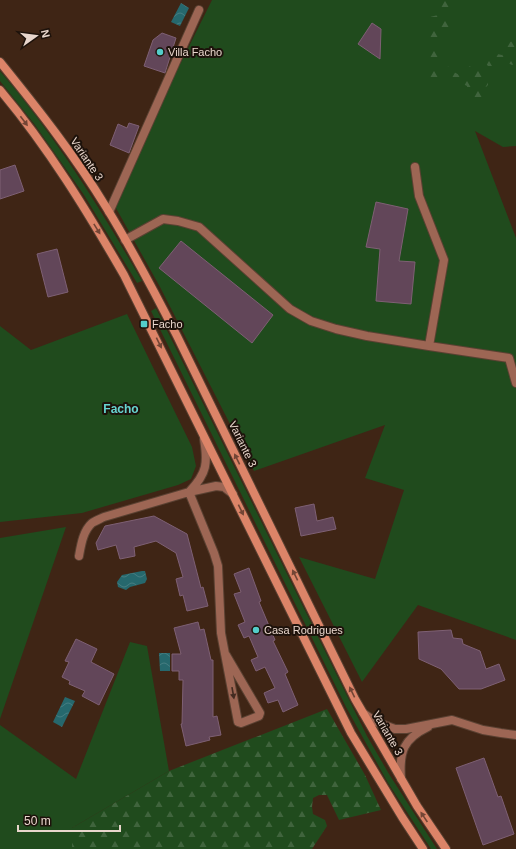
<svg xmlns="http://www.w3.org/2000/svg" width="516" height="849" viewBox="0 0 516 849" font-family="Helvetica,sans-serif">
	<defs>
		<pattern id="forest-firs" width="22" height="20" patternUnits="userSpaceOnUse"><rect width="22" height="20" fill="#204b1d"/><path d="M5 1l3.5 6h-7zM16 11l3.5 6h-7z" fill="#40643d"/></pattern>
		<pattern id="water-waves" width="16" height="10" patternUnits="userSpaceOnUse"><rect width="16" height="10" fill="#26686d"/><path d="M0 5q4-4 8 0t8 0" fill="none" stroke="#467d81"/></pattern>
	</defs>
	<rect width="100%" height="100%" fill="#3f2515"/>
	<path fill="#204b1d" d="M212 0H516V146L503 147 475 131 516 238V640L418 605 362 682 299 557 375 579 404 490 365 478 385 425 254 471 160 287 112 201Z
		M0 71C55 135 100 208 142 281L137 283 84 195 35 125 0 81Z
		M156 308 367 736 389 774 437 849H431L388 783 346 707 151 311Z
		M127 314 192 447 196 466 191 479 178 485 82 513 0 522V326L31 350Z
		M66 527 0 719V538Z
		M130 642 147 646 169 771 72 828V849H0V725L76 779Z"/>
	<path fill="url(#forest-firs)" d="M432 0H462L448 8 432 5Z
		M438 15V22H443L446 18 453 28 445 40 438 45 430 43 432 48 442 53V61L436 65H430C430 59 428 37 429 35 430 33 433 32 434 30H429L427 25 430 17Z
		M516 41V63L512 65 506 62H500L495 66H488L482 59 486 58V54L492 52 497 54 502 55 503 50 506 48 508 42Z
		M474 64H481L483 76H488V85L484 89 486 92 484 96 483 102 479 104 469 103 467 86 457 81 430 80V72L438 70 444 73 449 65 450 74 454 72 461 76 467 68Z
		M327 709 365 775 381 810 339 820 327 795H319L313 798 312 807 313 814 325 820 327 826 312 849H72V828L169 771Z"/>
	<path fill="url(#water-waves)" d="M181 3 189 8 180 26 171 22Z
		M142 571H145L147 579 145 583 130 587 126 590 118 587 117 582 122 575Z
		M159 653H170V671H160Z
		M65 697 75 701 62 727 53 722Z"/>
	<path fill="#624659" stroke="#7e6074" d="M372 23 381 29 380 59 358 44Z
		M162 33 176 38 165 73 144 66 153 40Z
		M129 123 139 126 129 153 110 145 118 124 127 128Z
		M15 165 24 191 0 199V170Z
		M376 202 408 209 399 261 415 262 411 304 376 301 380 249 366 247Z
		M181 241 273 315 252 343 159 268Z
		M57 249 68 292 48 297 37 254Z
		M314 504 317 521 333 517 336 529 301 536 295 508Z
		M154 516 187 534 201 588 203 587 208 606 187 611 183 595 180 596 176 579 183 577 176 553 156 541 134 547 135 556 120 559 116 545 98 550 96 543 105 526Z
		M249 568 261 601 259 602 275 640 273 641 288 672 285 674 298 705 283 712 278 700 268 703 264 693 275 688 265 667 256 671 251 660 258 657 249 636 244 638 238 625 245 622 234 594 241 592 234 574Z
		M198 622 200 630 204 629 211 660H213V717L217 716 221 735 209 737 210 740 186 746 181 724H182L183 680H179V671H172V654H181L174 628Z
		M451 630 453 638 462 639 463 644 480 651 486 669 499 664 505 680 481 689H459L441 669 419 659 418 632Z
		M76 639 97 649 91 662 114 674 99 705 82 696 85 691 69 684 70 681 62 677 69 662 65 661Z
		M484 758 498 797 501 796 514 834 483 845 456 768Z"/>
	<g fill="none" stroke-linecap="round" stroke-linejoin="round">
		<g stroke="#5a4132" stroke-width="10">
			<path id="minor" d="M415 167 419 196 444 260 429 346
				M109 212 199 10
				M125 240 163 219 178 221 199 227 290 309 311 321 336 329 367 336 429 346 509 358 516 383
				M190 491C207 473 208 463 204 439
				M189 492 214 553 218 566 221 633 238 722 241 723 259 716 260 713 226 655
				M79 556C81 545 83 531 92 523 95 521 100 519 104 517L189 492 216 486 224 487 233 494
				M363 713 376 722 395 729H406L452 720 483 730 501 733 516 735
				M401 779C399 752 403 739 428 727"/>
		</g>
		<g stroke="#5a4132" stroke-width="10">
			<path id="secondary" d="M0 62C38 109 75 156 106 207 132 249 155 293 177 336L355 699 417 806 446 849
				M0 90C48 147 87 211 124 275L351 733 402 817 423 849"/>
		</g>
		<use href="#minor" stroke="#9d6654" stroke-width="8"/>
		<use href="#secondary" stroke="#dc8468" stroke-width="8"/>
	</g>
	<defs><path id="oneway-solid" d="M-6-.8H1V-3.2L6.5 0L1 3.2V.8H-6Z"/></defs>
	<g fill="#734535">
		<use href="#oneway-solid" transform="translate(24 121) rotate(53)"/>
		<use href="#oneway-solid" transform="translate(97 229) rotate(58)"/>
		<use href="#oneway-solid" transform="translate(159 343) rotate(64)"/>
		<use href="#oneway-solid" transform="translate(237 459) rotate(-116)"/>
		<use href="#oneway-solid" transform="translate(241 510) rotate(64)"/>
		<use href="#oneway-solid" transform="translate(295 575) rotate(-116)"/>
		<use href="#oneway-solid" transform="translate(352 692) rotate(-116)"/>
		<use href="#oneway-solid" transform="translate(424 817) rotate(-124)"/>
	</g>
	<use fill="#432b21" href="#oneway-solid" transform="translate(233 693) rotate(80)"/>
	<g fill="#53cdca" stroke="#1d120b" stroke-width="1.5">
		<circle cx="160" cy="52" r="4"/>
		<rect x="140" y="320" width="8" height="8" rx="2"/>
		<circle cx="256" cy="630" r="4"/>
	</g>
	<g text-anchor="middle" stroke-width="4" stroke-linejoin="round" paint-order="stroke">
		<g font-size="11" fill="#e8d6cc" stroke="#1d120b" text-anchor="start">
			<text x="168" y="56">Villa Facho</text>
			<text x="152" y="328">Facho</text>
			<text x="264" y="634">Casa Rodrigues</text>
		</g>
		<g font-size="11" fill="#e8d6cc" stroke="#1d120b">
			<text transform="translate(87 159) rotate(56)" y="4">Variante 3</text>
			<text transform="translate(243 444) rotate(64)" y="4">Variante 3</text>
			<text transform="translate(388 733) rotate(60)" y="4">Variante 3</text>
		</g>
		<g font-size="12" font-weight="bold" fill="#67d4d1" stroke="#1d120b">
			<text x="121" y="413">Facho</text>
		</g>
	</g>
	<g transform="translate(36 36) rotate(76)" stroke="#1d120b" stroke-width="3" paint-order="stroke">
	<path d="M0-3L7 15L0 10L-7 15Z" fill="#e8d6cc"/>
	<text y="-6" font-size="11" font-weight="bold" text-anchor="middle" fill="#e8d6cc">N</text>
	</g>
	<path d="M18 825v6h102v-6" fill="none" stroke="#e8d6cc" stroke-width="2"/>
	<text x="24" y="825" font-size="12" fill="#e8d6cc" stroke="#1d120b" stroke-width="3" paint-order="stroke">50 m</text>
</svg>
